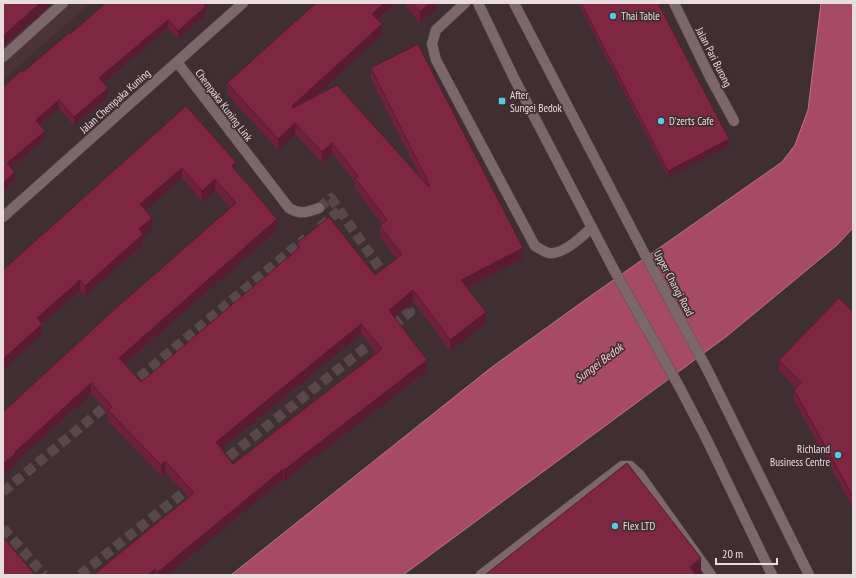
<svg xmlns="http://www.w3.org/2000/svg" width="856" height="578" viewBox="0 0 856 578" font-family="'PT Sans Narrow',sans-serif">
	<rect width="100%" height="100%" fill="#3f2e32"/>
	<path fill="#4c3339" d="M3 3H90L3 80Z"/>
	<path fill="#a74a65" stroke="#ba7689" d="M821 3H853V228L837 245 727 336 403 575H231L492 367 592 295 782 162 795 145 808 110Z"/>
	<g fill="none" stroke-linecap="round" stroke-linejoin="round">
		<path stroke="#58484c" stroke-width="10" stroke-dasharray="10 5" stroke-linecap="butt" d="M319 208 331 198 388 280
			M320 227 340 210
			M128 387 306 238
			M217 466 410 312 399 295
			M3 492 113 400
			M3 528 44 575
			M80 575 193 485"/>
		<g stroke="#5c4d50" stroke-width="11">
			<path id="minor" d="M465 3 436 30 432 44 436 60 535 246C539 248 544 252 549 253 563 255 582 237 592 227
				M478 3 514 78 614 270 680 388 706 438 772 575
				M514 3 643 251 707 369 809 575
				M674 3 710 77 734 121
				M3 57 63 3
				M177 62 289 208C300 215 307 212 319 208
				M3 217 243 3
				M481 575 622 466H630L639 474 711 575"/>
		</g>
		<use href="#minor" stroke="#7c686c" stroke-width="10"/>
	</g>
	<path fill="#6d213a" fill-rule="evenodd" d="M106 3H212L206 8V15L178 39 168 28 104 83 108 97 74 126 59 108 40 125 45 139 11 168 15 180 3 191V87L23 72 70 34Z
		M316 3H396L378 20 382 35 311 99 421 179 371 79V68L523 258 467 288 486 323 450 351 413 301 394 316 427 371 284 481 283 480 167 575H93L188 497 165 472 161 476 108 421V413L91 394 16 462V464L3 475V412L230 208 215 190 202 202 182 178 146 210 152 229 143 237V245L85 296 80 291 42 324V334L3 370V270L186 106 236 171 277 230 125 364 141 382 297 250V243L375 275 396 258 380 237V226L382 224 355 189V183L332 153 322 163 295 134 278 150 227 94V83ZM361 334 376 353 233 464 221 449Z
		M403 3H437V8L420 23Z
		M578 3H658L729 146 668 177Z
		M853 312V508L794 401V390L796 388 779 371V360Z"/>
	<path fill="#591b2f" d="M40 3H52V4L3 47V36Z
		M203 3H212L206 8V15L178 39V31Z
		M384 3H396L372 24V14Z
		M430 3H437V8L420 23V12Z
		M168 20V28L99 87V78Z
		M382 24V35L292 117V106Z
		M108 88V97L74 126V117Z
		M59 100V108L36 128V120Z
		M295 123V134L278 150V139Z
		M45 131V139L7 171V163Z
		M729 139V146L668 177V171Z
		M332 143V153L322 163V152Z
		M236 162V173L232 166Z
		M182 168V178L140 215V204Z
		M15 172V180L3 191V183Z
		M215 179V190L202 202V191Z
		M152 218V229L143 237V245L85 296V286L139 229Z
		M277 219V230L119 369V358Z
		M523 248V258L461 291V280Z
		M80 280V291L42 324V334L3 370V359L37 318Z
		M413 290V301L389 320V310Z
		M486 312V323L450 351V340Z
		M361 324V334L216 453V442Z
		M427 360V371L284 481V470Z
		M91 383V394L16 462V464L3 475V464L15 452Z
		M165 461V472L161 476V465Z
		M283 469V480L167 575H158V572Z
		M701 558V574L699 575H690V567Z
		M155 569V575H148Z"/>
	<path fill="#7f2643" stroke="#591b2f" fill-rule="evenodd" d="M3 3H40L3 36Z
		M106 3H203L206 6 178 31 168 20 99 78 108 88 74 117 59 100 36 120 45 131 7 163 15 172 3 183V87L21 71 23 72 69 33 70 34Z
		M316 3H384L372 14 382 24 292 106 293 108 337 85 429 187 430 186 371 68 418 44 523 248 461 280 486 312 450 340 413 290 389 310 427 360 284 470 283 469 158 572 155 569 148 575H93L194 493 165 461 161 465 108 410 112 407 91 383 15 452 16 453 3 464V412L115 309 236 203 215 179 202 191 182 168 140 204 152 218 139 229 143 234 85 286 80 280 37 318 42 324 3 359V270L186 106 236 162 232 166 277 219 119 358 141 382 300 247 297 243 329 217 375 275 402 254 380 226 387 220 355 178 358 176 332 143 322 152 295 123 278 139 227 83ZM361 324 382 349 233 464 216 442Z
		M413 3H430L420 12Z
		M581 3H658L729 139 668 171Z
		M839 298 853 312V497L794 390 801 382 779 360Z
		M627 463 701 558 690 567 696 575H485Z
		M3 537 35 575H3Z"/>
	<g fill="#57c9e2" stroke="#3f2e32" stroke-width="1.5">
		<circle cx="613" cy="16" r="4"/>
		<rect x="498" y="97" width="8" height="8" rx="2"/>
		<circle cx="661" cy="121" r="4"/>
		<circle cx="838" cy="455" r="4"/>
		<circle cx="615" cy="526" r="4"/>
	</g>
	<g text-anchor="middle" stroke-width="3.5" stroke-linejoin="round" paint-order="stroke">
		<g font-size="11" fill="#e8dcde" stroke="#3f2e32" text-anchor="start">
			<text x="621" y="20">Thai Table</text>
			<text x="510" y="99">After<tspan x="510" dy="13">Sungei Bedok</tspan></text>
			<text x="669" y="125">D'zerts Cafe</text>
			<text x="830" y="453" text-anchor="end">Richland<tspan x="830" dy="13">Business Centre</tspan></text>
			<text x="623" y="530">Flex LTD</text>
		</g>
		<g font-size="11" fill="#e8dcde" stroke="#3f2e32">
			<text transform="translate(714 57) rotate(63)" y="4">Jalan Pari Burong</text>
			<text transform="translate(115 101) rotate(-42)" y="4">Jalan Chempaka Kuning</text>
			<text transform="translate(224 105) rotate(53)" y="4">Chempaka Kuning Link</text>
			<text transform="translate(674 283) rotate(62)" y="4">Upper Changi Road</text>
		</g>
		<g font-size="12" font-style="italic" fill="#ffcad5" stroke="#3f2e32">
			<text transform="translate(599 363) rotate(-37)" y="4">Sungei Bedok</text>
		</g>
	</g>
	<rect width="856" height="578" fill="none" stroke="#e8dcde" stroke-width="8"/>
	<path d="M716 558v6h61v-6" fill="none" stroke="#e8dcde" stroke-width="2"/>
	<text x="722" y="558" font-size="12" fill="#e8dcde" stroke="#3f2e32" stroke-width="3" paint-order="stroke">20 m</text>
</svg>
